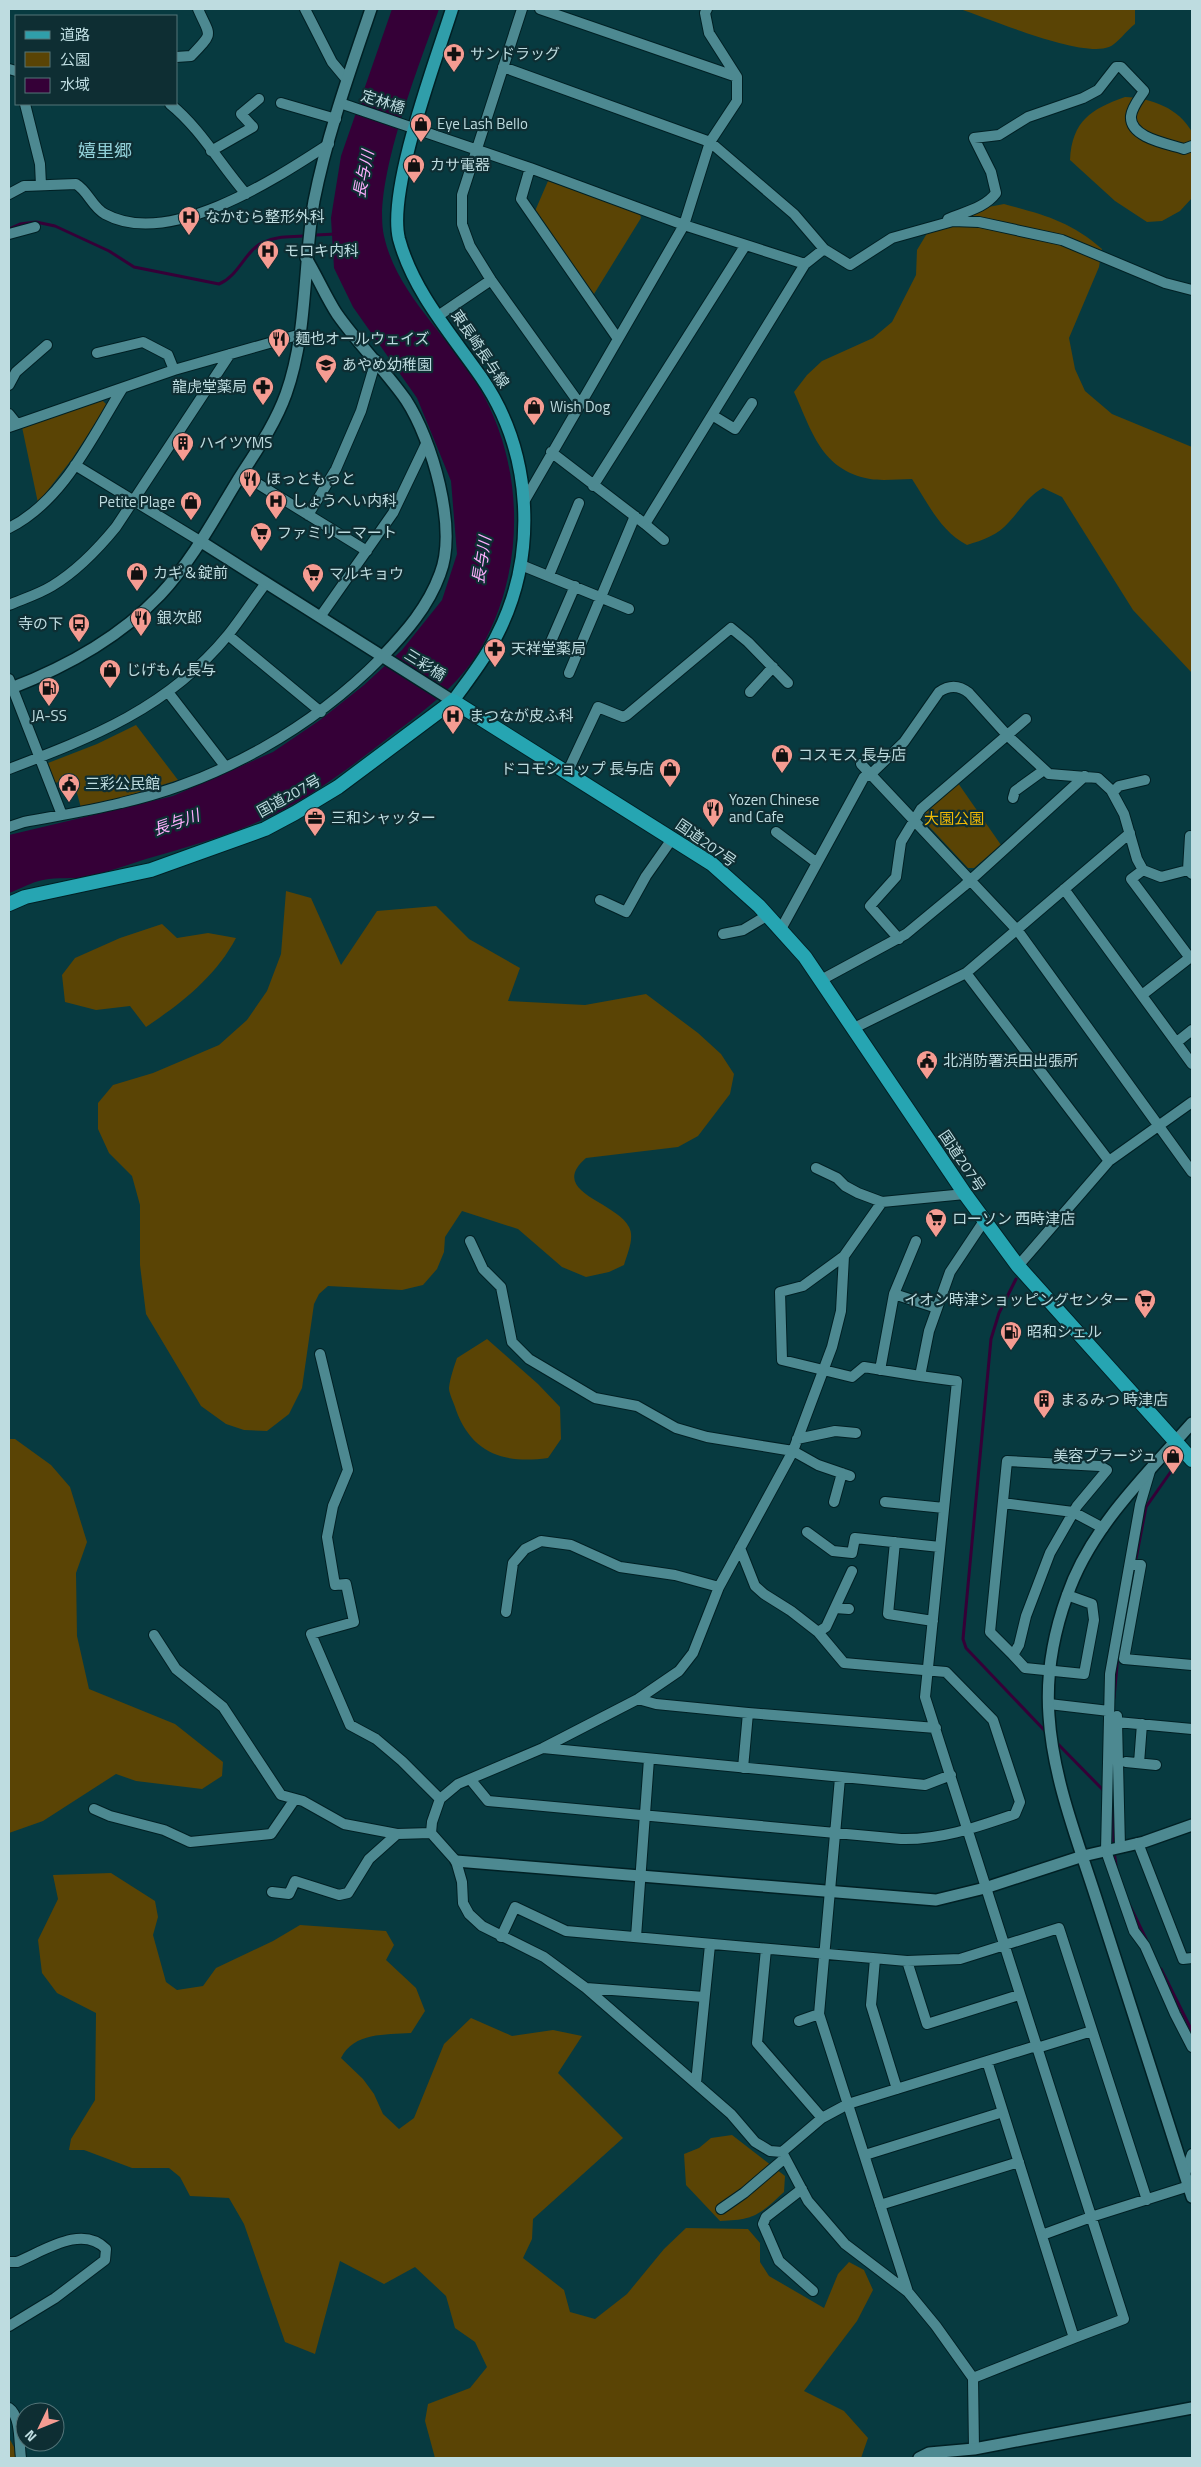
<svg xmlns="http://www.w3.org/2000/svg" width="1201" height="2467" viewBox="0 0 1201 2467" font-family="'Titillium Web','Noto Sans JP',sans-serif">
	<rect width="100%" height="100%" fill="#073a40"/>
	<path fill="#5a4405" d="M960 9H1135V24C1127 30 1117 44 1109 47 1081 58 990 19 960 9Z
		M1125 97C1151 98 1179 108 1192 132V198L1180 211 1162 221 1147 222 1115 201 1070 160C1072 121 1091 109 1125 97Z
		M548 181 640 214 641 218 594 294 591 295 535 211Z
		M1004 204C1044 215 1070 221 1102 249L1099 267 1069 338 1075 369 1085 391 1112 414 1192 447V673L1133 610 1062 497 1043 488C1027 497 1021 509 1009 522 998 535 983 540 967 545 940 531 928 503 912 479 899 479 883 481 870 479 821 470 812 431 794 392L807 375 822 361 873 338 892 322 916 275 917 250 929 230 957 213Z
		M102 400 107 405 72 459 38 503 22 427Z
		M136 725 178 780 127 796 81 808 73 778 55 783 48 763 97 744Z
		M958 783 1001 845 974 868H968L925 822 924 813Z
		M286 891 311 898 341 965 377 911 436 906 469 939 520 968 508 1001 585 1005 646 994 698 1033 721 1054 734 1074 730 1094 698 1136 678 1147 586 1158C547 1192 616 1201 629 1227 635 1238 627 1254 624 1265L609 1272 586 1277 562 1267 518 1229 462 1211 445 1237 444 1252 437 1269 423 1285 402 1290 328 1286 319 1294 314 1304 302 1388 289 1414 267 1431 244 1430 226 1424 201 1406 146 1314 140 1265V1205L132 1176 109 1153 98 1129V1103L113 1085 153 1073 219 1045 247 1020 267 991 281 954Z
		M162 924 177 938 208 933 236 938C216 976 182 1003 146 1027L130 1006 96 1010 65 1002 62 975 75 958 120 938Z
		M487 1339 538 1384 560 1407 561 1439 548 1458C505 1464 472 1454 456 1410 454 1403 449 1394 449 1388 450 1378 454 1367 457 1358Z
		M9 1439H15L51 1465 70 1487 87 1542 76 1573 77 1636 89 1689 175 1724 223 1762 222 1776 202 1789 136 1781 116 1774 43 1821 9 1833Z
		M111 1873 155 1901 158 1917 153 1935 166 1982 177 1990 203 1986 216 1968 273 1941 300 1925 386 1931 394 1945 386 1960 416 1988 425 2011 411 2033C385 2035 354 2032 341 2058L363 2079 374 2094 383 2114 399 2129 414 2118 444 2044 471 2018 512 2036 553 2030 582 2036 558 2073 623 2138 533 2219 532 2239 523 2258 564 2290 570 2312 595 2319 627 2294 664 2249 686 2228 748 2229 760 2243V2262L769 2276 824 2308 838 2274 849 2262 864 2270 873 2290 857 2321 804 2391 844 2411 868 2438 861 2458H435L425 2421 428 2404 470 2388 487 2367 475 2342 455 2328 446 2296 415 2267 384 2284 340 2261 315 2354 285 2342 244 2224 229 2198 190 2196 180 2177 169 2168H132L84 2150H69L71 2139 95 2100 96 2013 57 1993 42 1973 38 1940 58 1899 53 1875Z
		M732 2135 785 2176 784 2192C759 2215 755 2220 720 2221L686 2185 684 2154 699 2148 711 2138Z
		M9 2438 20 2458H9Z"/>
	<path fill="#350037" d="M392 9H439C420 63 372 183 384 236 397 295 450 337 479 387 525 466 526 569 481 648 459 686 421 713 388 738 352 766 315 794 275 814 234 834 190 846 146 859 127 865 107 872 87 877 73 879 58 877 43 880 32 882 20 889 9 893V835L173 796 273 752 320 720 364 685 402 650 442 600 457 554 451 481 417 398 353 307 334 268 331 218 341 156Z"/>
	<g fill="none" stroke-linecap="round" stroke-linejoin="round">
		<path stroke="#350037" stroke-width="3" d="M9 229 20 224 36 222 55 226 109 251 134 267 219 284C239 276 245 250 264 242 276 236 290 237 303 236
			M316 235 336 234
			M1016 1279 999 1313 991 1339 963 1639 966 1648 1047 1733
			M1124 1621 1146 1507 1179 1460
			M1114 1698 1118 1654
			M1057 1743 1105 1792
			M1113 1769 1114 1845
			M1114 1852 1116 1865
			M1130 1906 1146 1939
			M1161 1969 1192 2031
			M1192 2168V2172"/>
		<g stroke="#002024" stroke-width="12">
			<path id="minor" d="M305 9 332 62 347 80
				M522 9 462 195V224L470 246 491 280 579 403
				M540 9 737 77
				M176 57 191 56C215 31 210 37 198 9
				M503 67 710 142 794 214 824 249 850 265 892 238 953 221 979 222 1062 240 1165 283 1192 290
				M9 69 16 71
				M281 103 336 119
				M340 103 530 168 684 225 805 264
				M25 104 40 164 41 185
				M170 104C200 128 220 164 246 194
				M211 151 253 127 241 114 259 99
				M530 168 521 199 618 339
				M9 194 24 186 76 184C88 191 92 207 105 214 169 249 275 179 329 144
				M948 219C964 212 985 208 996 193L991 172 974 138 999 135 1028 117 1083 98 1098 90 1116 67H1121L1144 91C1139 99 1132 107 1131 116 1129 138 1169 144 1184 149L1192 146
				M9 234 35 227
				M438 316 491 280
				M97 353 143 342 168 355 174 370
				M9 385 16 372 47 345
				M9 414 17 424
				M712 415 735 429 752 403
				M9 427 174 370 301 334
				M551 452 645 524 805 264 824 249
				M75 465 200 541
				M242 474 367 551
				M593 486 745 246
				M525 500 684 225 710 142 737 101V77L709 33 705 13 707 9
				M308 515 336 469 361 411 376 360
				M645 524 664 540
				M9 528C63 501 91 439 122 389
				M521 565 629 609
				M549 575 579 503
				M9 605C23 599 39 594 52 586 77 571 98 549 116 527L230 354
				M320 617 393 513 426 444
				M228 635 321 712
				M549 646 575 586
				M569 673 635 516
				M9 679 62 815
				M168 692 225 766
				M750 692 773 667
				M861 764 1018 931 1192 1172
				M9 769C93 737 168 708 228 635 241 619 253 600 266 583
				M567 773 598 707 623 717 627 715 731 628 748 642 788 683
				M1113 792 1119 786 1145 780
				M1013 798 1015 791 1044 770
				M9 827 24 822C56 816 89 811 121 803 219 781 312 728 382 657
				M776 832 817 863
				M1143 870 1131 879 1190 958
				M1188 870 1190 836
				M1064 889 1192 1064
				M600 900 626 912 646 876 672 839
				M781 929 864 777 871 774 904 742 939 692C949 685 959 685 969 693L1007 735 1049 774 1098 778 1111 790 1124 814 1137 859 1143 870 1161 877 1188 870 1192 874
				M723 934 743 930 768 915
				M899 939 870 906 896 877 901 842 921 809 1026 719
				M966 973 1109 1161
				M821 980 906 934 964 886 1085 776
				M1142 995 1192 956
				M852 1029 966 973 1130 833
				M1177 1042 1192 1030
				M816 1168 837 1178 845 1186 858 1193 882 1202
				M965 1194 882 1202 844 1256 841 1311 832 1347 793 1451 719 1587 693 1653 679 1671 638 1699 543 1748 458 1784 440 1799 432 1822 431 1833 456 1861 462 1882 463 1903 469 1914 482 1926 544 1957 586 1988 731 2114 755 2142 770 2151 782 2152 808 2201 845 2244 908 2292 936 2326 973 2378 974 2449
				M984 1221 950 1272 929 1331 920 1376 957 1381 925 1697 1124 2319 1074 2338 987 2061
				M470 1241 483 1269 501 1287 512 1342 529 1359 595 1398 637 1406 676 1428 707 1437 793 1451 818 1465 850 1476
				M844 1256 803 1286 780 1292 782 1360 852 1377 864 1367 920 1376
				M1018 1266 1109 1161 1192 1102
				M894 1294 916 1241
				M320 1354 348 1470 333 1506 327 1537 335 1585 346 1584 354 1622 311 1634 350 1725 376 1739 402 1761 440 1799
				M880 1370 894 1294 937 1308
				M797 1439 835 1431 856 1433
				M1150 1471 1140 1505 1110 1674 1106 1851 1134 1931 1145 1946 1175 2014 1192 2047
				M834 1502 842 1473
				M885 1502 944 1508
				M1003 1503 1073 1512 1103 1528
				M807 1532 833 1551 852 1553 855 1538 940 1547
				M895 1542 888 1614 933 1621
				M1131 1565H1141L1124 1659 1192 1665
				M835 1608 849 1609
				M506 1612 513 1563 525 1549 541 1541 571 1545 620 1567 675 1575 719 1587
				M818 1632 826 1627 852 1571
				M154 1635 176 1669 223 1707 281 1795 303 1801 344 1824 397 1834 431 1833
				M1013 1655 990 1632 1007 1461 1100 1466 1107 1470 1077 1506 1050 1553 1026 1616 1019 1645 1013 1655 1025 1668 1084 1674 1094 1620 1092 1604 1067 1595
				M638 1699 656 1704 748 1713 936 1728
				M1049 1704 1109 1711
				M1117 1716V1722L1192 1729
				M1117 1722 1120 1847
				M543 1748 925 1785 951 1775
				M1126 1762 1156 1765
				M1139 1763 1142 1724
				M743 1768 748 1713
				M840 1778 819 2014 908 2292
				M470 1779 488 1801 901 1839C941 1840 977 1827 1015 1814L1020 1802 993 1720 946 1672 844 1663 818 1632 791 1611 764 1594 755 1586 740 1548
				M94 1809 110 1816 164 1830 190 1842 271 1834 295 1799
				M1138 1843 1183 1959 1192 1958
				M272 1892 289 1894 295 1881 339 1895 348 1893 369 1859 397 1834
				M501 1937 515 1907 566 1931 907 1961 960 1959 1059 1928 1147 2200
				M636 1937 649 1759
				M766 1949 757 2043 822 2118
				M875 1959 871 2005 897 2089
				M907 1961 927 2024 1019 1995
				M586 1988 704 1997
				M799 2021 819 2014
				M1037 2048 1092 2031
				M696 2083 710 1945
				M782 2152 822 2118 848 2104 1036 2046
				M865 2155 1003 2112
				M1185 2174 1192 2154
				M802 2189 766 2217 763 2224 779 2261 813 2291
				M880 2205 1019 2162
				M721 2209 744 2193 785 2158
				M1042 2235 1091 2217 1189 2186
				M9 2262H17C44 2251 82 2224 106 2249L105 2260 55 2298 9 2326
				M973 2378 1074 2338
				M9 2408C21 2416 19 2445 21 2458"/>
		</g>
		<g stroke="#002024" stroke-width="14">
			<path id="tertiary" d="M306 258C317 276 326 297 337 314 358 344 385 370 406 400 432 440 458 528 440 574 428 607 406 632 382 657
				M200 541 453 701
				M9 689C64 668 119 638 160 595 191 562 213 521 236 483 254 454 274 427 286 394 308 332 303 265 314 201 327 135 350 71 371 9
				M1192 1423C1146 1475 1090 1528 1067 1596 1053 1635 1046 1676 1049 1716 1053 1780 1079 1844 1098 1904 1129 2002 1161 2099 1192 2197
				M456 1861 936 1900 985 1888 1083 1856 1144 1842 1192 1825
				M919 2458 929 2453 974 2449 1192 2408"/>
		</g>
		<g stroke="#002024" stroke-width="15">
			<path id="primary" d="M452 9C436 60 387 190 399 239 413 291 451 334 481 377 533 452 538 555 497 635 486 658 468 680 453 701"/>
		</g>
		<g stroke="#002024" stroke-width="16">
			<path id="trunk" d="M9 904 25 897 151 870 265 829 295 813 338 787 453 701 712 864 759 906 805 957 965 1194 1018 1266 1192 1460"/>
		</g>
		<use href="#minor" stroke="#4d8991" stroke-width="10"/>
		<use href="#tertiary" stroke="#4d8991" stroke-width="11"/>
		<use href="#primary" stroke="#309eaa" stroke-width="12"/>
		<use href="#trunk" stroke="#26a5b2" stroke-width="14"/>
	</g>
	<defs>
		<g id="pharmacy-pin" transform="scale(1.125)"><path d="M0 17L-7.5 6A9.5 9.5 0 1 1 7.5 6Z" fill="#f59c92" stroke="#0e2e33"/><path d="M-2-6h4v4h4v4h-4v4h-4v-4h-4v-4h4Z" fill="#111"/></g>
		<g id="shop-pin" transform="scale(1.125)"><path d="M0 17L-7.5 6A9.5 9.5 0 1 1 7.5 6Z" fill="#f59c92" stroke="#0e2e33"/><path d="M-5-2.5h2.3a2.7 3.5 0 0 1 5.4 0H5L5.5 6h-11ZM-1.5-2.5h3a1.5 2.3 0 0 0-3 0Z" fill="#111"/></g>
		<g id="hospital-pin" transform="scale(1.125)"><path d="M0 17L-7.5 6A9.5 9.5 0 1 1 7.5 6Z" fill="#f59c92" stroke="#0e2e33"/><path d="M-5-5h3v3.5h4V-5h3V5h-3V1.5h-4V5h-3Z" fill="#111"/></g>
		<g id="restaurant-pin" transform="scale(1.125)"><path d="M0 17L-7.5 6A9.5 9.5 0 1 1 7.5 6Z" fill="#f59c92" stroke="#0e2e33"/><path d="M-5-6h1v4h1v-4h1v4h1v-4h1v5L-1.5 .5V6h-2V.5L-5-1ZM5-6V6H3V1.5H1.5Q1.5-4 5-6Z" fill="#111"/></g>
		<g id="school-pin" transform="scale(1.125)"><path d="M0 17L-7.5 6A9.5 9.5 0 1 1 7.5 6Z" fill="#f59c92" stroke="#0e2e33"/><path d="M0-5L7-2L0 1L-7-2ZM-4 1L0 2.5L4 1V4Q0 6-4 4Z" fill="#111"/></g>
		<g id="building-pin" transform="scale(1.125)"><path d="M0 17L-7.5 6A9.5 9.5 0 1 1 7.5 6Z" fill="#f59c92" stroke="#0e2e33"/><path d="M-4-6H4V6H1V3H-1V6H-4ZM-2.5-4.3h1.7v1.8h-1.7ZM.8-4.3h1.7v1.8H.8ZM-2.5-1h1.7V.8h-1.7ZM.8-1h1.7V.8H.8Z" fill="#111"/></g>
		<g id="supermarket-pin" transform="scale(1.125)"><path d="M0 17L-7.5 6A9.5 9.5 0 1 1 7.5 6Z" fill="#f59c92" stroke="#0e2e33"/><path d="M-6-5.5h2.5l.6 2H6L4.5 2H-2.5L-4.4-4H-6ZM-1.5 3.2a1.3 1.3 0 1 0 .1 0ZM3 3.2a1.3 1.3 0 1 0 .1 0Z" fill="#111"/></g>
		<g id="bus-pin" transform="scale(1.125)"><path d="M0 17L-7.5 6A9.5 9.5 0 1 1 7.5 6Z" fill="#f59c92" stroke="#0e2e33"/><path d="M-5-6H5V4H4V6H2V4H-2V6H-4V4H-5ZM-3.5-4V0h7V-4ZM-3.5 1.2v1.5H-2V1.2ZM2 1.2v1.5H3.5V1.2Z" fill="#111"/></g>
		<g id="fuel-pin" transform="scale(1.125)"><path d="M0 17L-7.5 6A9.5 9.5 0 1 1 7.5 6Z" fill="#f59c92" stroke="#0e2e33"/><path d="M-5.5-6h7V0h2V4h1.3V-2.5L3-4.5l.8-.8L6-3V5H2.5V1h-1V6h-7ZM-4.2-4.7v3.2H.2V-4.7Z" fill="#111"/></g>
		<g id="civic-pin" transform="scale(1.125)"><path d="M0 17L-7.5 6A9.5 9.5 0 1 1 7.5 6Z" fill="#f59c92" stroke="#0e2e33"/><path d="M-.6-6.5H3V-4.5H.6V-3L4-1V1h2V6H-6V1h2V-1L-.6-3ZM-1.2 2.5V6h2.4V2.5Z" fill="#111"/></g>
		<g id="office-pin" transform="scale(1.125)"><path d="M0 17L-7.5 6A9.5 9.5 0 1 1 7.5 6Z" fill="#f59c92" stroke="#0e2e33"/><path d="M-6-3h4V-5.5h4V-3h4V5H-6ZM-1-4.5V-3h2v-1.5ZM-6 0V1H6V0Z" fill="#111"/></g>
	</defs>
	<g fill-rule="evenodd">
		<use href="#pharmacy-pin" x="454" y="54"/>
		<use href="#shop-pin" x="421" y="124"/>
		<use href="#shop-pin" x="414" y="165"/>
		<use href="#hospital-pin" x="189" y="217"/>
		<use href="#hospital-pin" x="268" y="251"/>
		<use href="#restaurant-pin" x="279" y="339"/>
		<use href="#school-pin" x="326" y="365"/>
		<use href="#pharmacy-pin" x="263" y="387"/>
		<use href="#shop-pin" x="534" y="407"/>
		<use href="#building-pin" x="183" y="443"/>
		<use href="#restaurant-pin" x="250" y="479"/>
		<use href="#hospital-pin" x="276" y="501"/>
		<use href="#shop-pin" x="191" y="502"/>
		<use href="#supermarket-pin" x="261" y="533"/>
		<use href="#shop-pin" x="137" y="573"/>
		<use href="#supermarket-pin" x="313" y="574"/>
		<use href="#restaurant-pin" x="141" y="618"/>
		<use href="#bus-pin" x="79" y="624"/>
		<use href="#pharmacy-pin" x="495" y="649"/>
		<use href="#shop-pin" x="110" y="670"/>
		<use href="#fuel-pin" x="49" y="688"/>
		<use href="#hospital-pin" x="453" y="716"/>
		<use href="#shop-pin" x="782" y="755"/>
		<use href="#shop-pin" x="670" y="769"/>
		<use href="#civic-pin" x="69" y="784"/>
		<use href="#restaurant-pin" x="713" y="809"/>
		<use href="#office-pin" x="315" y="818"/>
		<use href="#civic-pin" x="927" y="1061"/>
		<use href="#supermarket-pin" x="936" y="1219"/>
		<use href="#supermarket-pin" x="1145" y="1300"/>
		<use href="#fuel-pin" x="1011" y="1332"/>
		<use href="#building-pin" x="1044" y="1400"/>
		<use href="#shop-pin" x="1173" y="1456"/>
	</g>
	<g text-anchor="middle" stroke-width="4.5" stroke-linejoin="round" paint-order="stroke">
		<g font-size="15" fill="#bedce0" stroke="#0e2e33" text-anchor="start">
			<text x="470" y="59">サンドラッグ</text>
			<text x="437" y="129">Eye Lash Bello</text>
			<text x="430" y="170">カサ電器</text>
			<text x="205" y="222">なかむら整形外科</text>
			<text x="284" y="256">モロキ内科</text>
			<text x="295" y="344">麺也オールウェイズ</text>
			<text x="342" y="370">あやめ幼稚園</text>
			<text x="247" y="392" text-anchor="end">龍虎堂薬局</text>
			<text x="550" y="412">Wish Dog</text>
			<text x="199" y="448">ハイツYMS</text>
			<text x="266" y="484">ほっともっと</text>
			<text x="292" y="506">しょうへい内科</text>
			<text x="175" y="507" text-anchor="end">Petite Plage</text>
			<text x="277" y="538">ファミリーマート</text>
			<text x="153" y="578">カギ＆錠前</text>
			<text x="329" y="579">マルキョウ</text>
			<text x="157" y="623">銀次郎</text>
			<text x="63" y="629" text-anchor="end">寺の下</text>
			<text x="511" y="654">天祥堂薬局</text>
			<text x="126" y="675">じげもん長与</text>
			<text x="49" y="721" text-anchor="middle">JA-SS</text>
			<text x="469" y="721">まつなが皮ふ科</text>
			<text x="798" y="760">コスモス 長与店</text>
			<text x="654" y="774" text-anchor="end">ドコモショップ 長与店</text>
			<text x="85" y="789">三彩公民館</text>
			<text x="729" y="805">Yozen Chinese<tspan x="729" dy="17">and Cafe</tspan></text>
			<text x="331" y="823">三和シャッター</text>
			<text x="943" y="1066">北消防署浜田出張所</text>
			<text x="952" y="1224">ローソン 西時津店</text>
			<text x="1129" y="1305" text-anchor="end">イオン時津ショッピングセンター</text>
			<text x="1027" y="1337">昭和シェル</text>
			<text x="1060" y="1405">まるみつ 時津店</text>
			<text x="1157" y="1461" text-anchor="end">美容プラージュ</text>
		</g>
		<g font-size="15" fill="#bedce0" stroke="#0e2e33">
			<text transform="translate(383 102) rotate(18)" y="5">定林橋</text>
			<text transform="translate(480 349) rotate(56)" y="5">東長崎長与線</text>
			<text transform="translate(425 665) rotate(32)" y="5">三彩橋</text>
			<text transform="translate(289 796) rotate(-29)" y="5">国道207号</text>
			<text transform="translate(706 843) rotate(35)" y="5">国道207号</text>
			<text transform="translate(962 1161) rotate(56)" y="5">国道207号</text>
		</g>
		<g font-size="15" fill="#f2ba04" stroke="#0e2e33">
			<text x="954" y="824">大園公園</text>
		</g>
		<g font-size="16" font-style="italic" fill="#fdaffd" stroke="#0e2e33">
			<text transform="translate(363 174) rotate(-79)" y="6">長与川</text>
			<text transform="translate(481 560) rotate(-81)" y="6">長与川</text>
			<text transform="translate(176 822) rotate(-19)" y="6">長与川</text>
		</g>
		<g font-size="18" fill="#91cfd7" stroke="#0e2e33">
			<text x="105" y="157">嬉里郷</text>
		</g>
	</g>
	<rect width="1201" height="2467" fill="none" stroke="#bedce0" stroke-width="20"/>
	<rect x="15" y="15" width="162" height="90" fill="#0e2e33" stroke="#547478"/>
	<rect x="25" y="31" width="25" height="8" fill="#309eaa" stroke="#547478"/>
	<text x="60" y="40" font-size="15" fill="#bedce0">道路</text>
	<rect x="25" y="52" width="25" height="15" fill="#5a4405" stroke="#547478"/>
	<text x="60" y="65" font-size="15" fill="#bedce0">公園</text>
	<rect x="25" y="78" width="25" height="15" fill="#350037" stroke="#547478"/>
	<text x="60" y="90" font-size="15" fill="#bedce0">水域</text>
	<g transform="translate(40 2427) rotate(227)"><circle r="24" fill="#0e2e33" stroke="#547478"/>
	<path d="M0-4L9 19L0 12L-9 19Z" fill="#f59c92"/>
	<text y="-8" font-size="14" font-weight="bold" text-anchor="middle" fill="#bedce0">N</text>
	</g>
</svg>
